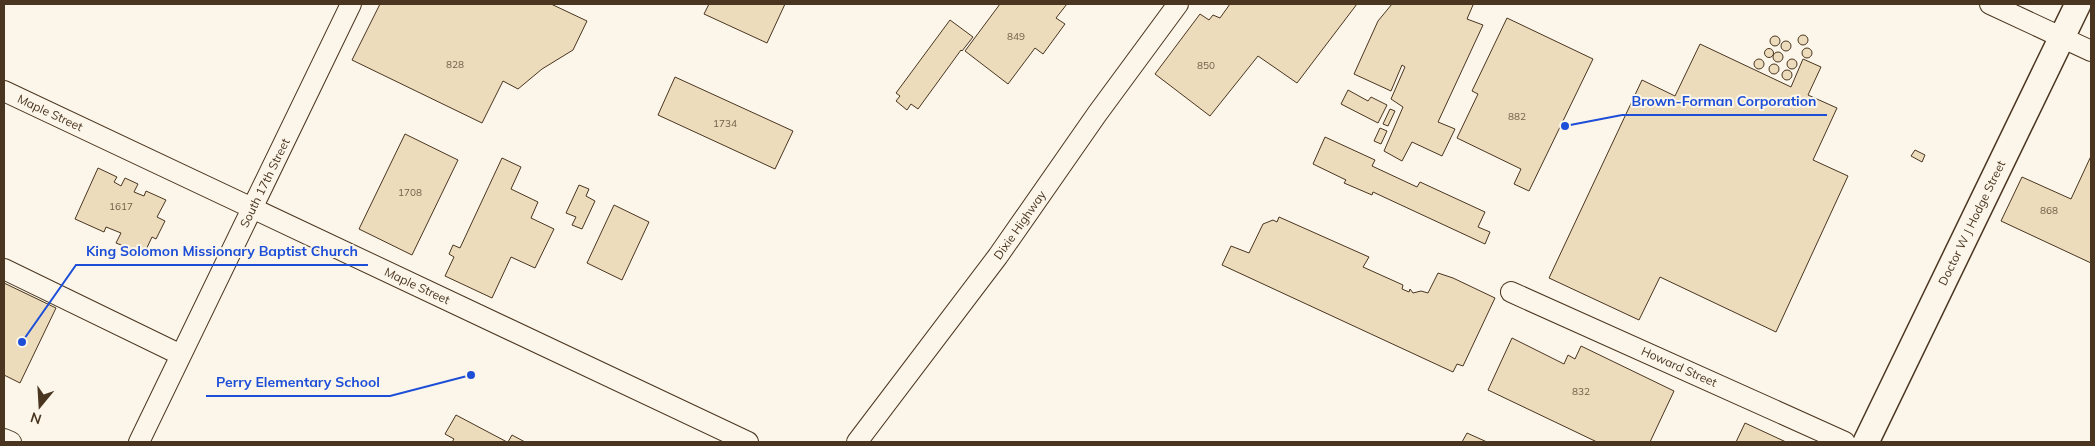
<svg xmlns="http://www.w3.org/2000/svg" width="2095" height="446" viewBox="0 0 2095 446" font-family="Mulish,sans-serif">
	<rect width="100%" height="100%" fill="#fbf6e9"/>
	<path fill="#ecdcbc" stroke="#4a3520" d="M380 4H551L587 21 573 50 542 69 518 89 503 81 482 123 352 60Z
		M709 4H785L767 43 704 14Z
		M1000 4H1067L1056 18 1065 24 1043 54 1035 48 1008 84 965 51Z
		M1230 4H1357L1297 83 1258 56 1210 116 1155 74 1200 14 1209 20 1213 15 1220 18Z
		M1392 4H1471L1473 5 1467 19 1483 25 1438 122 1455 129 1442 156 1412 142 1402 161 1384 151 1403 107 1391 99 1405 67 1402 65 1391 91 1354 74 1378 21Z
		M1507 18 1593 59 1529 191 1514 184 1521 169 1457 138 1478 94 1472 91Z
		M950 20 973 37 962 51 961 50 918 109 911 104 907 110 896 101 900 96 896 93Z
		M1798 40a5 5 0 1 1 10 0a5 5 0 1 1-10 0Z
		M1770 41a5 5 0 1 1 10 0a5 5 0 1 1-10 0Z
		M1781 46a5 5 0 1 1 10 0a5 5 0 1 1-10 0Z
		M1700 44 1791 87 1803 59 1821 67 1808 95 1837 108 1813 160 1848 176 1776 332 1660 277 1639 320 1549 278 1642 80 1675 96Z
		M1802 53a5 5 0 1 1 10 0a5 5 0 1 1-10 0Z
		M1764.5 53a4.5 4.5 0 1 1 9 0a4.5 4.5 0 1 1-9 0Z
		M1773 57a5 5 0 1 1 10 0a5 5 0 1 1-10 0Z
		M1787 64a5 5 0 1 1 10 0a5 5 0 1 1-10 0Z
		M1754 64a5 5 0 1 1 10 0a5 5 0 1 1-10 0Z
		M1769 69a5 5 0 1 1 10 0a5 5 0 1 1-10 0Z
		M1782 75a5 5 0 1 1 10 0a5 5 0 1 1-10 0Z
		M675 77 793 131 775 169 658 115Z
		M1348 90 1368 101 1371 97 1387 105 1378 123 1341 104Z
		M1390 109 1395 111 1388 126 1383 124Z
		M1380 128 1387 131 1381 144 1374 141Z
		M405 134 458 160 412 255 359 229Z
		M1325 137 1375 160 1372 166 1417 187 1420 182 1485 212 1478 227 1490 232 1485 244 1373 192 1372 195 1344 183 1346 180 1313 164Z
		M1915 150 1925 155 1922 162 1911 156Z
		M2091 156V263L2001 221 2022 177 2071 199Z
		M502 158 521 167 511 189 538 202 531 218 554 229 535 268 511 257 492 298 445 276 454 257 449 254 453 245 460 248Z
		M98 168 117 177 114 182 121 186 125 178 138 184 134 192 144 196 146 191 166 200 157 217 165 221 156 239 152 237 144 254 116 243 121 233 106 227 104 232 75 219Z
		M579 185 589 189 586 196 595 201 582 229 572 225 576 217 566 213Z
		M614 205 649 222 622 280 587 263Z
		M1279 217 1369 257 1363 267 1403 285 1402 289 1409 292 1410 289 1413 293 1421 291 1428 293 1438 273 1453 278 1495 298 1463 366 1457 364 1453 372 1222 265 1231 246 1249 253 1263 224 1273 220 1277 222Z
		M4 283 56 308 20 383 4 375Z
		M1512 338 1564 364 1568 355 1575 359 1581 346 1674 391 1650 442H1597L1488 390Z
		M456 415 507 442H452L454 439 445 434Z
		M1745 423 1786 442H1736Z
		M1467 433 1487 442H1462Z
		M512 435 525 442H508Z"/>
	<g fill="none" stroke-linecap="round" stroke-linejoin="round">
		<g stroke="#4a3520" stroke-width="22">
			<path id="minor" d="M1990 4 2091 51
				M4 91 748 442
				M4 269 181 355
				M1511 292 1845 442
				M4 439 11 442
				M139 442 351 4
				M857 442 998 256 1097 114 1178 4"/>
		</g>
		<g stroke="#4a3520" stroke-width="28">
			<path id="major" d="M1866 442 2078 4"/>
		</g>
		<use href="#minor" stroke="#fbf6e9" stroke-width="20"/>
		<use href="#major" stroke="#fbf6e9" stroke-width="25"/>
	</g>
	<g text-anchor="middle" stroke-width="4" stroke-linejoin="round" paint-order="stroke">
		<g font-size="10" fill="#725f47">
			<text x="1016" y="40">849</text>
			<text x="455" y="68">828</text>
			<text x="1206" y="69">850</text>
			<text x="1517" y="120">882</text>
			<text x="725" y="127">1734</text>
			<text x="410" y="196">1708</text>
			<text x="121" y="210">1617</text>
			<text x="2049" y="214">868</text>
			<text x="1581" y="395">832</text>
		</g>
		<g font-size="12" fill="#4a3520" stroke="#fbf6e9">
			<text transform="translate(50 113) rotate(25)" y="4">Maple Street</text>
			<text transform="translate(265 183) rotate(-64)" y="4">South 17th Street</text>
			<text transform="translate(1972 223) rotate(-64)" y="4">Doctor W J Hodge Street</text>
			<text transform="translate(1020 225) rotate(-55)" y="4">Dixie Highway</text>
			<text transform="translate(417 286) rotate(25)" y="4">Maple Street</text>
			<text transform="translate(1679 367) rotate(24)" y="4">Howard Street</text>
		</g>
	</g>
	<path fill="none" stroke="#1d4ed8" stroke-width="2" d="M1565 126L1622 115H1827M22 342L76 265H368M471 375L390 396H206"/>
	<g fill="#1d4ed8" stroke="#fbf6e9" stroke-width="2">
		<circle cx="1565" cy="126" r="5"/>
		<circle cx="22" cy="342" r="5"/>
		<circle cx="471" cy="375" r="5"/>
	</g>
	<g font-size="14" text-anchor="middle" font-weight="bold" fill="#1d4ed8" stroke="#fbf6e9" stroke-width="4" stroke-linejoin="round" paint-order="stroke">
		<text x="1724" y="106">Brown-Forman Corporation</text>
		<text x="222" y="256">King Solomon Missionary Baptist Church</text>
		<text x="298" y="387">Perry Elementary School</text>
	</g>
	<rect width="2095" height="446" fill="none" stroke="#4a3520" stroke-width="10"/>
	<g transform="translate(40 406) rotate(198)" stroke="#fbf6e9" stroke-width="4" paint-order="stroke">
	<path d="M0-4L9 19L0 12L-9 19Z" fill="#4a3520"/>
	<text y="-8" font-size="14" font-weight="bold" text-anchor="middle" fill="#4a3520">N</text>
	</g>
</svg>
